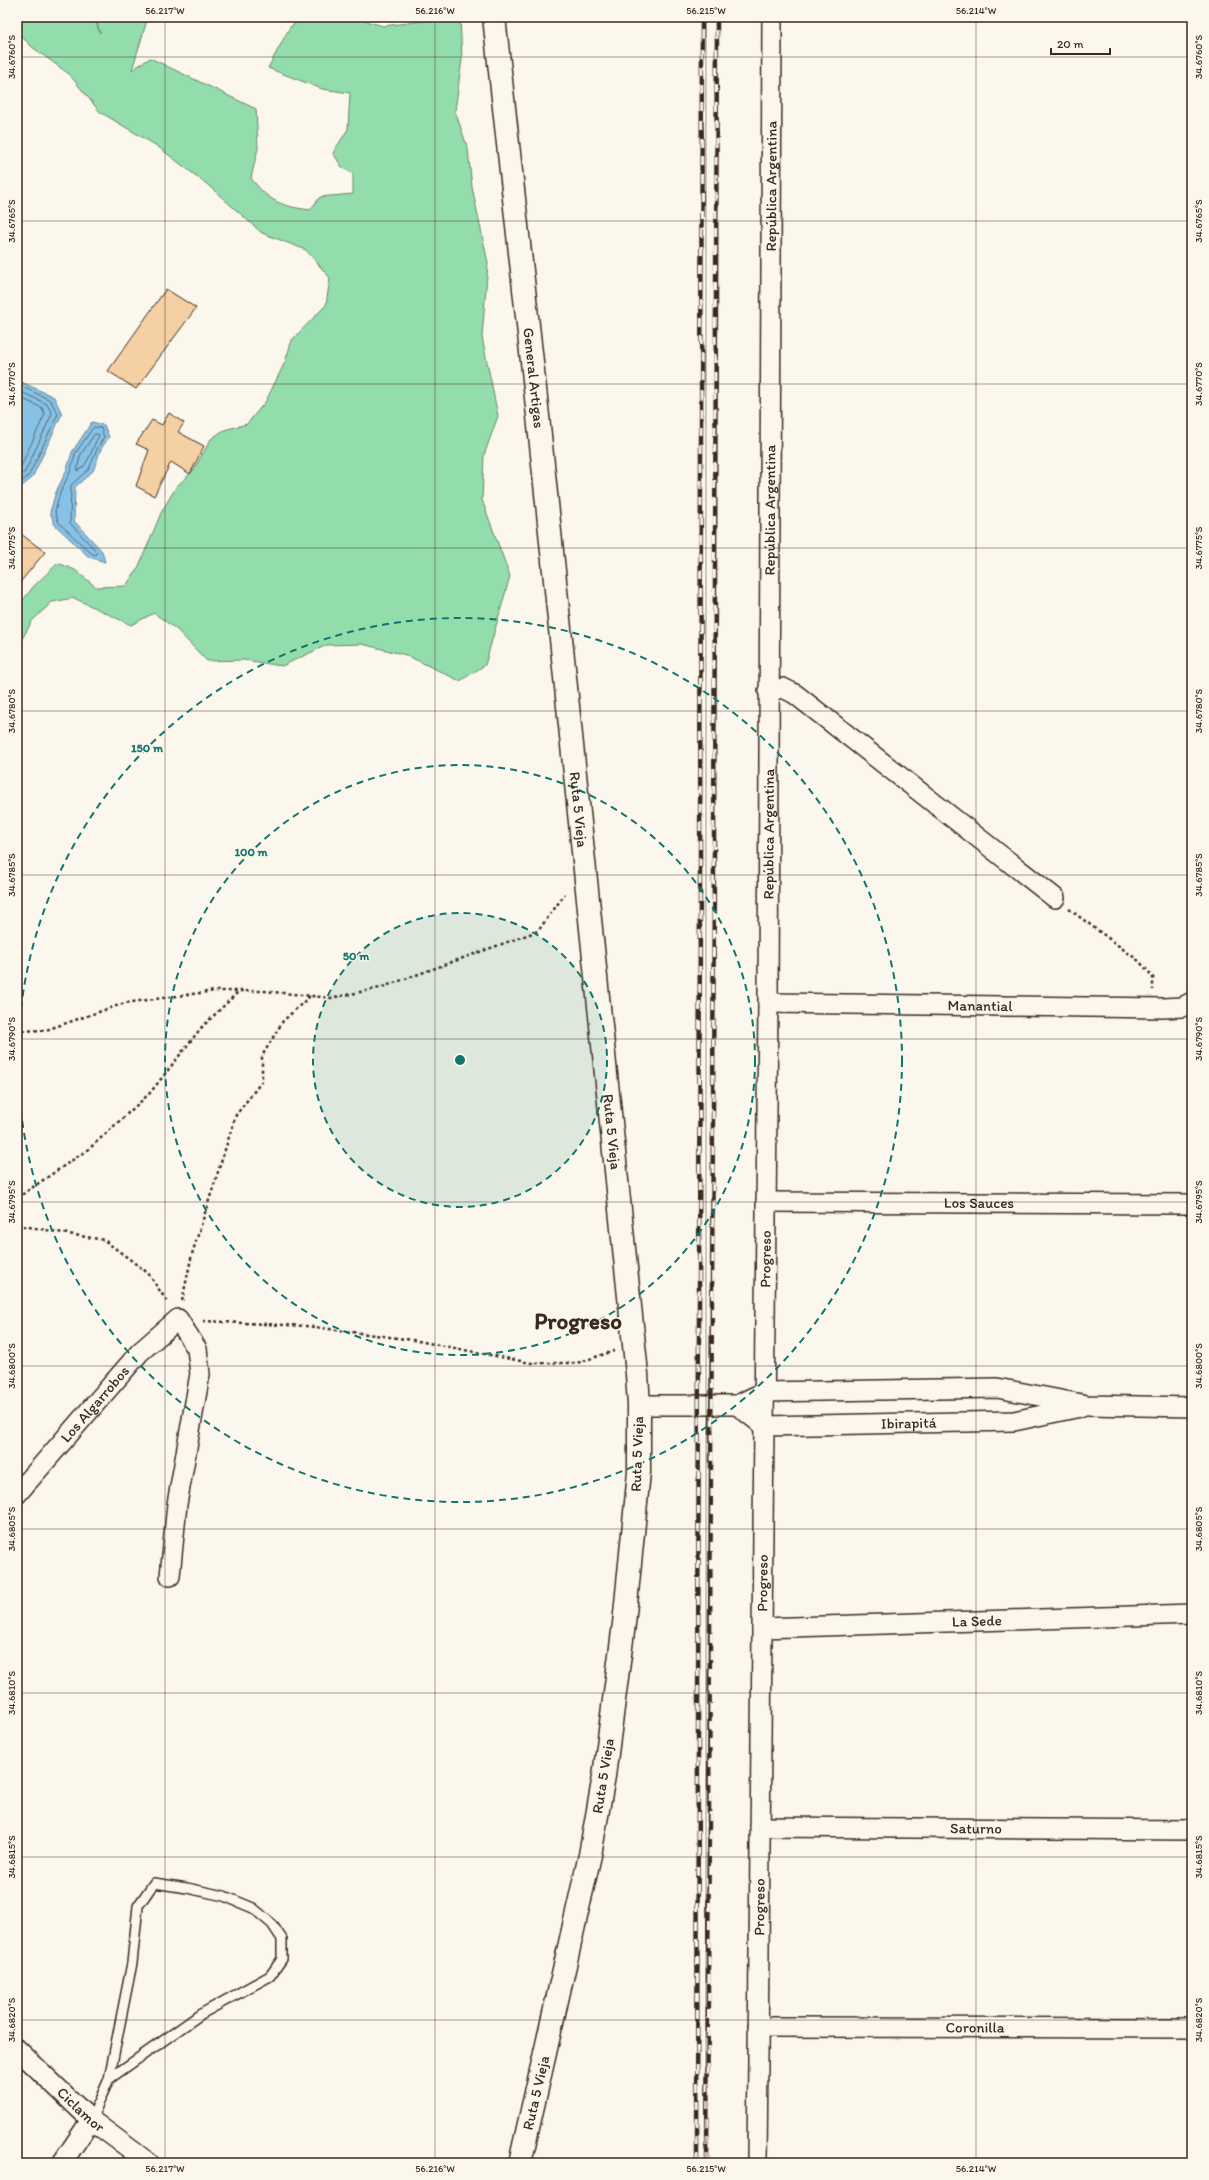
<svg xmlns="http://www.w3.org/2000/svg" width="1209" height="2180" viewBox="0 0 1209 2180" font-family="Itim,sans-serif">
	<rect width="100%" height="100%" fill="#fbf7ec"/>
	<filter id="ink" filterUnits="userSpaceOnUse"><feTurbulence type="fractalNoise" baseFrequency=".025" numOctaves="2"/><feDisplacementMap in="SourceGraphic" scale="8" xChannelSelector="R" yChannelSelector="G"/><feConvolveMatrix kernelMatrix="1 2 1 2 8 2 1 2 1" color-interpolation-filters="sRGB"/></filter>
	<g filter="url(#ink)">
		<path fill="#93ddac" stroke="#678465" d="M17 17H94L100 33 95 17H148L132 70 150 58 256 109 258 148 251 178C269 202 281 206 310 210L320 197 353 194V174L342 167 333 153 348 129 350 93 322 89 268 68 290 27 304 17H353L383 26 439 19 440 17H460L462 59 455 111 468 149 472 187 488 263 482 337 498 416 484 455 482 500 510 576 485 665 460 681 406 655 362 644 327 645 282 666 244 660 207 661 176 629 154 613 131 625 74 598 52 602 32 621 17 648V608L33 587 58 563 75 570 96 587 126 586 139 566 161 513 176 487 193 471 211 439 224 430 247 424 266 401 285 362 292 340 326 305 330 278 306 250 262 233 208 185 157 146 100 112 69 74 32 47 17 32Z"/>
		<path fill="#86c2e6" stroke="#688596" d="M17 380 54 397 62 414 32 478 17 490Z
			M92 422 104 425 109 437 101 449 93 471 75 487 74 521 102 551 105 562 89 557 55 525 50 512 56 492 67 469 72 452Z"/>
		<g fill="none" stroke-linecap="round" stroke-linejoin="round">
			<path stroke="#59676e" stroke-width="1" d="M17 384 50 400 58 414 29 475 17 486
				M17 390 47 404 52 414 25 472 17 477
				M17 396 42 408 45 414 20 468 17 470
				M94 427 101 428 104 437 98 447 89 469 71 485 70 523 97 552 95 555 91 553 59 523 55 512 60 493 71 470 75 454Z
				M95 434H98L99 436C92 446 89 467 77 471L80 456Z"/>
		</g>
		<path fill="#f4d0a4" stroke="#3b2a1e" d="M166 289 196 308 136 389 108 371Z
			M169 413 184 423 178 432 204 446 190 474 171 462 154 496 136 486 149 450 136 444 152 420 162 425Z
			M17 531 45 552 17 586Z"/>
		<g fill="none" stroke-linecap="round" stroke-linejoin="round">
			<g stroke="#3b2a1e" stroke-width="12">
				<path id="service" d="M91 2120 109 2079 132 1963 138 1906 154 1883 187 1888 224 1896 253 1908 272 1924 282 1939V1959L270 1976 201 2014 109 2079"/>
			</g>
			<g stroke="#3b2a1e" stroke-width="22">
				<g id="minor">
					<path d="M768 691 783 688 795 694 1055 898"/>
					<path id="s1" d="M768 1003 1163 1008 1182 1007 1192 1002"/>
					<path id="s2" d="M766 1202 1192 1204"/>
					<path d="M639 1405H737L764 1392 997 1388 1087 1405 1192 1407"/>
					<path id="s3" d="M737 1405 764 1426 1014 1421 1080 1407"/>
					<path id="s4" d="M17 1494 140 1352 178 1319 197 1349 200 1374 177 1504 170 1576"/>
					<path id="s5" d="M762 1628 1192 1614"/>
					<path id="s6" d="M760 1827 1192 1830"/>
					<path id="s7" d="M758 2027 1192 2028"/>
					<path id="s8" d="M17 2049 91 2120 149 2163"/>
					<path d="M62 2163 91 2120"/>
					<path id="s9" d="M757 2163 768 1003 772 17"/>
				</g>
			</g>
			<g stroke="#3b2a1e" stroke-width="25">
				<g id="tertiary">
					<path id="s10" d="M494 17 538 416 637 1374 639 1405V1472L624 1624 604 1776 590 1855 520 2163"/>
				</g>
			</g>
			<path stroke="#3b2a1e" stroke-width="2.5" stroke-dasharray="3 3" stroke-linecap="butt" d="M1069 909 1139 961 1153 977V990
				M17 1031 46 1030 125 1003 215 991H264L331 998 380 988 538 931 565 894
				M17 1198 90 1148 150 1093 201 1028 239 991
				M17 1225 104 1240 148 1273 168 1303
				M182 1301 192 1254 236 1115 262 1081V1056L283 1021 310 996
				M203 1321 306 1326 413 1340 531 1363H577L614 1351"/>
			<use href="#service" stroke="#fbf7ec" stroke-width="9"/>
			<use href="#minor" stroke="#fbf7ec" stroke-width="19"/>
			<use href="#tertiary" stroke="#fbf7ec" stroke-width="22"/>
			<g stroke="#3b2a1e" stroke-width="4.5">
				<path id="rail" d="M697 2163 702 17
					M707 2163C715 1448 712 732 717 17"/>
			</g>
			<use href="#rail" stroke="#fbf7ec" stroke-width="3" stroke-dasharray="9" stroke-linecap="butt"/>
		</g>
	</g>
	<path fill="none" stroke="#3b2a1e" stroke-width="1" stroke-opacity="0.45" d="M165 17V2163M435 17V2163M706 17V2163M976 17V2163M17 57H1192M17 221H1192M17 384H1192M17 548H1192M17 711H1192M17 875H1192M17 1039H1192M17 1202H1192M17 1366H1192M17 1529H1192M17 1693H1192M17 1857H1192M17 2020H1192"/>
	<circle cx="460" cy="1060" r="147" fill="#0f766e" fill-opacity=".12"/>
	<g fill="none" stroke="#0f766e" stroke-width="2" stroke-dasharray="7 5">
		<circle cx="460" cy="1060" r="147"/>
		<circle cx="460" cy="1060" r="295"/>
		<circle cx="460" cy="1060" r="442"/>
	</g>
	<g text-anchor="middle" stroke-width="3" stroke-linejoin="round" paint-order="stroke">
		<g font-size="15" fill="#3b2a1e" stroke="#fbf7ec">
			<text dy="5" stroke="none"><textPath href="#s9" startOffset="1977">República Argentina</textPath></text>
			<text dy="5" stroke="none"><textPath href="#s10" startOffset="363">General Artigas</textPath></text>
			<text dy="5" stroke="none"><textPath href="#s9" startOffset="1653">República Argentina</textPath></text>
			<text dy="5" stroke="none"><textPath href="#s10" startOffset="797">Ruta 5 Vieja</textPath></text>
			<text dy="5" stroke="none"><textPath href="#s9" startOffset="1329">República Argentina</textPath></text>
			<text dy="5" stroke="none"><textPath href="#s1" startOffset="212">Manantial</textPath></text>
			<text dy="5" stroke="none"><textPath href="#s10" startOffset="1121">Ruta 5 Vieja</textPath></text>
			<text dy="5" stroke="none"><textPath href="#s2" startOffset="213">Los Sauces</textPath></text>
			<text dy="5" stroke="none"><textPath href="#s9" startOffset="904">Progreso</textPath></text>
			<text dy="5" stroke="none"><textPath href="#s4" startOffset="119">Los Algarrobos</textPath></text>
			<text dy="5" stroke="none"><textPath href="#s3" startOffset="179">Ibirapitá</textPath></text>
			<text transform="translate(637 1454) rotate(-88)" y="5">Ruta 5 Vieja</text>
			<text dy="5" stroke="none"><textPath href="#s9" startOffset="580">Progreso</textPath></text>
			<text dy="5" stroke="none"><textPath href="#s5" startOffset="215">La Sede</textPath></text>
			<text transform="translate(603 1776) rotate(-81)" y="5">Ruta 5 Vieja</text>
			<text dy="5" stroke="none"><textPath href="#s6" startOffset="216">Saturno</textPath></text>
			<text dy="5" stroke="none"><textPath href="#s9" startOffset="256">Progreso</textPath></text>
			<text dy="5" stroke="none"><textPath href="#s7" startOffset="217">Coronilla</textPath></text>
			<text transform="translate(536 2093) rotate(-77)" y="5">Ruta 5 Vieja</text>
			<text dy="5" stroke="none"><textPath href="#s8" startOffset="88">Ciclamor</textPath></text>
		</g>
		<g font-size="23" font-weight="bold" fill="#3b2a1e" stroke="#fbf7ec">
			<text x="578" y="1329">Progreso</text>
		</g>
	</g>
	<circle cx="460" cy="1060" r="6" fill="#0f766e" stroke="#fbf7ec" stroke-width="2"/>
	<g font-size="12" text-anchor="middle" font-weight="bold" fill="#0f766e" stroke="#fbf7ec" stroke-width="3" stroke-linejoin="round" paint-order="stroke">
		<text x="147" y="752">150 m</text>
		<text x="251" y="856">100 m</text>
		<text x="356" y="960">50 m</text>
	</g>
	<rect width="1209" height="2180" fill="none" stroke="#fbf7ec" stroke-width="44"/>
	<path d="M1051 48v6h59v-6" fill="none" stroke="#3b2a1e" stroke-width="2"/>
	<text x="1057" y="48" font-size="12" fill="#3b2a1e" stroke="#fbf7ec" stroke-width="3" paint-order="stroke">20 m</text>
	<rect x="22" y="22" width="1165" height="2136" fill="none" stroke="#3b2a1e" stroke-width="1.5"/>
	<g font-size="10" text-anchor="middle" fill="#3b2a1e">
		<text x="165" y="14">56.217°W</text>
		<text x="435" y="14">56.216°W</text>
		<text x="706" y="14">56.215°W</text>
		<text x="976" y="14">56.214°W</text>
		<text transform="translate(11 57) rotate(-90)" y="4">34.6760°S</text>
		<text transform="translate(1198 57) rotate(-90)" y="4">34.6760°S</text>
		<text transform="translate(11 221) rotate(-90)" y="4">34.6765°S</text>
		<text transform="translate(1198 221) rotate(-90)" y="4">34.6765°S</text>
		<text transform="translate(11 384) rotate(-90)" y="4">34.6770°S</text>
		<text transform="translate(1198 384) rotate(-90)" y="4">34.6770°S</text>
		<text transform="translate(11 548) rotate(-90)" y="4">34.6775°S</text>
		<text transform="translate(1198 548) rotate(-90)" y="4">34.6775°S</text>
		<text transform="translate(11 711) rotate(-90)" y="4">34.6780°S</text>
		<text transform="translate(1198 711) rotate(-90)" y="4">34.6780°S</text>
		<text transform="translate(11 875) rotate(-90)" y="4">34.6785°S</text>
		<text transform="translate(1198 875) rotate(-90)" y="4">34.6785°S</text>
		<text transform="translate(11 1039) rotate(-90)" y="4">34.6790°S</text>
		<text transform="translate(1198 1039) rotate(-90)" y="4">34.6790°S</text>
		<text transform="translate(11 1202) rotate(-90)" y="4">34.6795°S</text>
		<text transform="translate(1198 1202) rotate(-90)" y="4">34.6795°S</text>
		<text transform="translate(11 1366) rotate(-90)" y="4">34.6800°S</text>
		<text transform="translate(1198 1366) rotate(-90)" y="4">34.6800°S</text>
		<text transform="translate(11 1529) rotate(-90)" y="4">34.6805°S</text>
		<text transform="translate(1198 1529) rotate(-90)" y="4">34.6805°S</text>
		<text transform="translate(11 1693) rotate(-90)" y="4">34.6810°S</text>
		<text transform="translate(1198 1693) rotate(-90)" y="4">34.6810°S</text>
		<text transform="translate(11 1857) rotate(-90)" y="4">34.6815°S</text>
		<text transform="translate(1198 1857) rotate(-90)" y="4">34.6815°S</text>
		<text transform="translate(11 2020) rotate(-90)" y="4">34.6820°S</text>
		<text transform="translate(1198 2020) rotate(-90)" y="4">34.6820°S</text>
		<text x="165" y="2172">56.217°W</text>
		<text x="435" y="2172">56.216°W</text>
		<text x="706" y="2172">56.215°W</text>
		<text x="976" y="2172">56.214°W</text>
	</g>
</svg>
